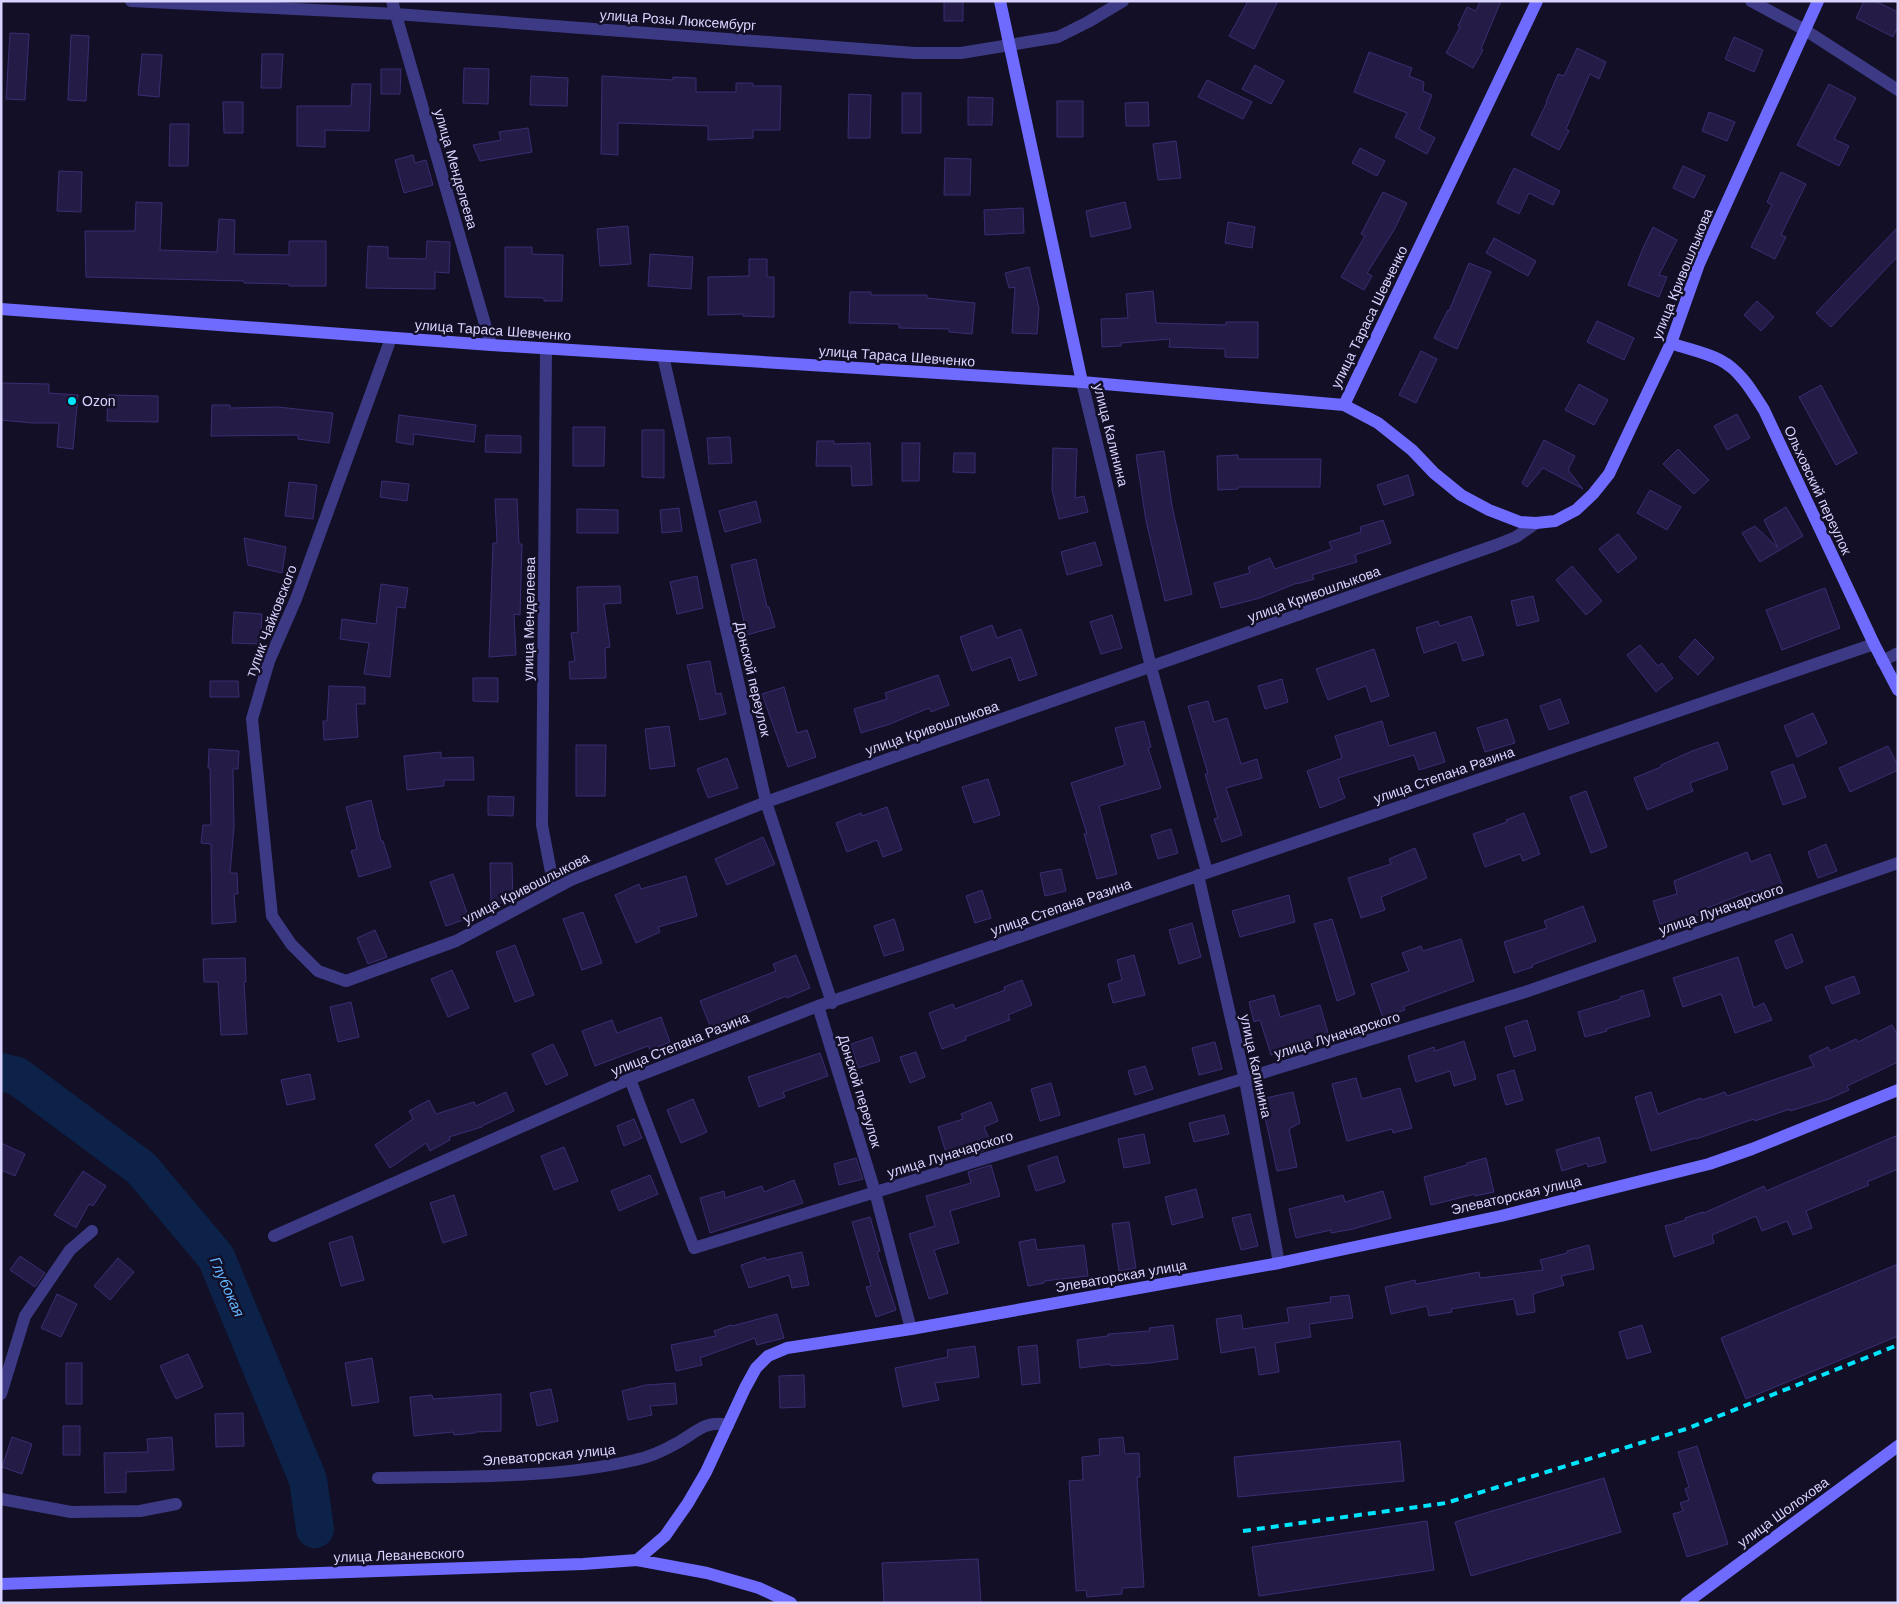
<svg xmlns="http://www.w3.org/2000/svg" width="1899" height="1604" viewBox="0 0 1899 1604" font-family="Arial,sans-serif">
	<rect width="100%" height="100%" fill="#130f26"/>
	<g fill="none" stroke-linecap="round" stroke-linejoin="round">
		<path stroke="#0c2248" stroke-width="38" d="M1 1072 17 1076 141 1168 216 1257 308 1480 315 1529"/>
	</g>
	<path fill="#241b47" stroke="#3b2d73" d="M944 1H963V21H944Z
		M1248 1H1278L1254 49 1229 36Z
		M1480 1H1501L1481 49 1483 50 1473 68 1446 53 1460 27 1458 26 1467 7 1476 11Z
		M1864 1H1875L1898 12V26L1893 37 1856 18Z
		M10 33 29 34 25 100 6 99Z
		M71 35 89 36 86 101 68 100Z
		M1734 37 1763 50 1754 72 1725 59Z
		M1577 48 1606 62 1599 79 1590 74 1566 129 1569 131 1559 150 1531 135 1547 102H1546L1558 74 1564 76Z
		M1369 52 1412 68 1409 76 1424 82 1423 91 1432 95 1419 129 1435 138 1427 154 1395 137 1407 113 1354 92Z
		M142 54 162 55 159 97 138 95Z
		M262 54H283L281 88H261Z
		M1255 65 1284 81 1271 104 1242 89Z
		M464 68 489 69 488 104 463 103Z
		M381 69H401L400 94H381Z
		M531 76 568 78 567 106 530 105Z
		M602 76 673 80V77L696 78V92H736V83H753V86H781L780 130H753V138L708 140V126L618 123V155L601 154Z
		M1207 80 1252 102 1243 119 1198 97Z
		M352 84H371L369 131 325 130V147L297 146V106H351Z
		M1829 84 1856 98 1834 139 1849 146 1839 166 1797 145Z
		M902 93H921V133H902Z
		M849 94 871 95 870 138H848Z
		M968 97 993 98 992 125H968Z
		M1057 101H1083V137H1057Z
		M223 102H243V133H224Z
		M1148 102 1149 126H1126L1125 103Z
		M1709 112 1735 122 1727 141 1702 131Z
		M170 124H189L188 166H169Z
		M528 128 532 152 480 161 473 145 501 140 499 132Z
		M1176 141 1181 178 1158 180 1153 144Z
		M1360 148 1385 161 1377 176 1352 163Z
		M413 155 415 163 426 160 433 185 404 193 395 160Z
		M945 158 971 159 970 195H944Z
		M1683 166 1705 176 1694 198 1673 188Z
		M1514 168 1560 191 1553 205 1529 193 1519 214 1497 203Z
		M59 171 82 172 81 212 57 211Z
		M1781 172 1806 184 1781 235 1786 237 1775 259 1751 247 1772 205 1767 202Z
		M1383 192 1407 203 1394 230 1367 273 1372 276 1364 290 1341 277 1365 236 1361 234Z
		M136 202 162 203 160 250 217 252 219 219 235 220 234 254 289 255V241H326V286H289V284L244 283V281L86 277 85 231H135Z
		M1125 202 1131 228 1091 237 1086 211Z
		M1023 208 1024 233 985 235 984 210Z
		M1228 222 1255 227 1252 248 1225 243Z
		M628 226 631 264 600 266 597 229Z
		M1653 227 1677 240 1659 275 1667 277 1659 297 1628 285 1643 248Z
		M1898 227V256L1831 327 1816 313Z
		M1494 238 1536 261 1528 276 1486 253Z
		M427 241 450 242 449 273 435 272V289L366 288 368 246 388 247V258L426 259Z
		M505 247H532V254L563 255 562 301H544V298L505 297Z
		M650 254 693 257 691 289 648 286Z
		M749 259H767V277H774V317L743 316V314L708 315V277L749 276Z
		M1469 263 1491 272 1457 349 1434 338 1448 310 1449 311Z
		M1029 267 1039 308 1037 334 1012 333 1015 287 1009 288 1005 273Z
		M1153 291 1156 323 1226 325V322H1258V358L1225 357V349L1169 347 1170 339 1121 343V346L1102 347 1101 319 1128 318 1126 294Z
		M850 292H871V295H927V298L975 303 972 334 949 332V329L899 328V324L849 323Z
		M1757 301 1774 317 1761 331 1744 315Z
		M1597 321 1634 338 1624 360 1587 342Z
		M1421 351 1437 359 1416 403 1399 395Z
		M1 383 49 384V393L78 395 73 449 57 447 59 423H32L1 420Z
		M1579 384 1608 400 1594 425 1565 410Z
		M1821 385 1857 453 1836 465 1799 397Z
		M108 395 158 396V422L107 421Z
		M212 405H230V408L278 407 333 413 329 443 298 439V435L211 436Z
		M1737 414 1750 438 1727 450 1714 426Z
		M399 415 476 425 474 442 414 434 413 445 396 442Z
		M573 427H605L604 466H573Z
		M642 430H664V478L642 477Z
		M486 435 521 436V453L485 452Z
		M730 437 732 463 709 464 707 438Z
		M1544 440 1575 456 1568 470 1583 489 1543 468 1527 487 1522 483Z
		M817 441H834V444L870 443 872 485 852 486 851 466H816Z
		M902 443H920L919 481H902Z
		M1053 448 1077 449 1075 498 1084 496 1088 512 1059 519 1052 490Z
		M1678 449 1709 480 1694 494 1663 464Z
		M1164 451 1172 506 1192 594 1165 601 1146 521 1136 455Z
		M954 453H975V473L953 472Z
		M1238 455V459H1321L1320 487H1238V489L1218 490 1217 456Z
		M1408 475 1414 495 1384 505 1377 485Z
		M382 481 409 484 407 501 380 497Z
		M289 482 317 485 313 519 285 516Z
		M1650 490 1681 507 1667 530 1637 513Z
		M495 499H517L519 544H522L520 615 514 614 516 655 489 657 493 543H497Z
		M756 501 761 522 725 532 719 511Z
		M1786 507 1803 536 1760 562 1742 533 1755 526 1778 548 1764 520Z
		M679 508 682 531 662 533 660 510Z
		M577 509 618 510V533H577Z
		M1383 520 1391 543 1355 555 1357 562 1312 575 1314 579 1297 584V583L1260 598 1221 608 1214 583 1250 573 1248 567 1270 558 1275 569 1332 549 1329 542 1361 532 1360 527Z
		M1618 534 1637 558 1618 573 1599 549Z
		M244 538 286 547 282 573 248 565Z
		M1095 542 1102 565 1067 575 1061 552Z
		M756 559 767 607H769L775 627 747 635 731 565Z
		M1572 566 1602 601 1586 615 1556 580Z
		M697 576 703 608 677 614 670 582Z
		M381 584 408 588 405 608 397 607 390 677 364 674 369 643 340 639 342 619 376 624Z
		M620 586 621 603 604 604 610 647 605 648 606 678 570 679 569 662 575 661 571 633 578 632 577 587Z
		M1825 588 1840 628 1782 650 1766 610Z
		M1533 596 1539 621 1517 626 1511 601Z
		M234 612 262 614 260 644 232 643Z
		M1112 615 1122 648 1101 654 1090 622Z
		M1471 616 1484 655 1463 661 1457 642 1424 653 1416 628 1438 621 1440 626Z
		M992 625 997 638 1021 629 1037 675 1019 681 1011 657 972 671 960 637Z
		M1695 639 1714 658 1698 675 1679 657Z
		M1640 645 1658 666 1662 663 1673 678 1656 692 1627 655Z
		M1374 649 1389 696 1371 702 1366 686 1328 700 1316 669Z
		M710 661 716 694 721 693 726 714 700 720 687 665Z
		M938 675 949 705 931 712 929 708 890 724 861 733 854 709 887 699 885 693Z
		M473 678H498V702L473 701Z
		M1282 679 1288 702 1265 709 1258 686Z
		M210 681H238L239 697H210Z
		M329 686 365 687V704H356L358 737 324 740 323 721H327Z
		M784 687 797 733 807 730 816 757 788 767 762 694Z
		M1560 699 1569 723 1549 730 1540 706Z
		M1208 701 1214 722 1227 718 1241 764 1257 759 1262 778 1226 788 1242 835 1222 842 1214 819 1218 818 1205 774H1208L1188 706Z
		M1813 713 1827 743 1797 757 1784 726Z
		M1507 719 1515 743 1485 752 1477 728Z
		M1144 721 1151 747 1148 748 1161 788 1099 806 1117 874 1097 879 1084 834H1087L1071 783 1125 765 1115 728Z
		M1382 721 1389 746 1435 732 1445 762 1419 770 1414 755 1338 778 1345 798 1320 808 1307 771 1342 758 1335 736Z
		M669 726 675 766 650 769 645 729Z
		M1718 742 1728 769 1690 783 1693 791 1647 810 1634 778 1661 767V765L1692 751Z
		M576 745H606L605 796H576Z
		M1888 746 1898 766V770L1850 792 1839 768Z
		M209 749 239 751 238 769H233L234 827 230 873H237L238 894H234L236 922 212 924 211 844 201 843 203 825H211L210 768H208Z
		M441 752V758L473 757 474 780H444V786L407 790 404 756Z
		M727 758 738 788 708 798 697 769Z
		M1793 764 1806 797 1783 805 1771 772Z
		M988 779 1000 815 974 823 962 787Z
		M1586 791 1607 847 1591 853 1570 797Z
		M488 796 514 797 513 816 488 815Z
		M371 800 381 841H383L391 867 359 877 351 851 357 849 346 807Z
		M887 807 902 850 883 857 877 840 847 852 836 823 861 813 862 816Z
		M1524 813 1540 854 1523 861 1520 854 1485 867 1473 834 1507 822 1506 820Z
		M1171 829 1178 853 1158 859 1151 835Z
		M763 837 775 864 727 885 715 859Z
		M1826 844 1837 871 1818 878 1808 852Z
		M1415 848 1427 878 1381 897 1385 910 1361 918 1348 878 1391 864 1389 859Z
		M1747 852 1751 862 1770 854 1784 889 1757 900 1753 890 1705 909 1706 913 1660 924 1653 901 1677 894 1674 881Z
		M490 863H512L513 901 510 903 491 904Z
		M1061 869 1066 891 1045 896 1040 873Z
		M453 874 469 918 446 926 430 882Z
		M686 876 697 916 658 927 660 932 636 943 615 895 639 884 641 889Z
		M982 890 991 918 975 923 966 896Z
		M1289 895 1295 922 1240 937 1232 911Z
		M1583 906 1596 941 1532 965 1533 967 1514 973 1504 942 1547 928 1544 921Z
		M583 912 602 963 582 970 563 919Z
		M894 919 904 950 884 956 874 926Z
		M1332 919 1355 994 1337 1001 1314 924Z
		M1192 923 1201 957 1179 964 1169 930Z
		M375 930 387 957 368 964 357 938Z
		M1792 934 1803 962 1786 969 1775 941Z
		M1461 939 1474 981 1403 1007 1405 1010 1383 1018 1371 984 1409 971 1402 953 1421 946 1423 951Z
		M515 945 534 995 515 1002 496 952Z
		M796 955 810 988 787 998 786 996 711 1028 700 1001 776 971 773 964Z
		M1134 955 1145 995 1113 1003 1108 984 1122 980 1117 960Z
		M1738 957 1754 1008 1764 1003 1772 1020 1735 1033 1721 994 1683 1007 1673 978Z
		M245 958 246 982H244L247 1034 221 1035 218 982H204L203 959Z
		M452 970 469 1008 448 1017 431 979Z
		M1854 976 1860 993 1832 1004 1825 987Z
		M1022 980 1032 1005 1008 1015 1010 1020 965 1037 966 1040 942 1049 929 1013 953 1004 955 1009 1005 990 1004 987Z
		M1643 990 1650 1016 1606 1029 1607 1031 1585 1037 1578 1012 1621 999 1620 997Z
		M1274 995 1280 1017 1320 1005 1329 1036 1271 1055 1260 1020 1254 1022 1249 1002Z
		M351 1002 359 1037 338 1042 330 1007Z
		M661 1017 670 1042 650 1050 648 1046 595 1066 582 1031 612 1020 617 1033Z
		M1527 1020 1536 1050 1514 1057 1505 1027Z
		M1892 1025 1898 1036V1062L1847 1086 1849 1090 1829 1099 1790 1111V1109L1755 1121 1754 1119 1696 1139V1138L1651 1151 1635 1097 1651 1092 1658 1114 1701 1098 1702 1100 1725 1092 1727 1096 1814 1066 1809 1056 1828 1047 1830 1051 1856 1039 1858 1042Z
		M872 1037 880 1061 858 1068 851 1044Z
		M1464 1041 1476 1079 1454 1086 1450 1071 1416 1082 1408 1056 1434 1047 1435 1051Z
		M1215 1042 1222 1069 1199 1075 1192 1048Z
		M553 1044 568 1075 546 1085 532 1054Z
		M916 1052 925 1077 910 1083 900 1057Z
		M820 1053 828 1076 783 1092 785 1097 759 1107 748 1077Z
		M1145 1066 1153 1089 1135 1095 1128 1071Z
		M1514 1070 1523 1100 1506 1105 1497 1075Z
		M310 1074 315 1099 287 1105 281 1080Z
		M1356 1078 1362 1099 1400 1088 1412 1128 1393 1133 1392 1129 1347 1141 1332 1084Z
		M1051 1083 1060 1115 1040 1121 1031 1089Z
		M506 1092 514 1111 482 1126V1127L449 1137 450 1140 430 1151 426 1143 390 1168 375 1145 413 1119 409 1111 429 1100 436 1114 474 1102 476 1106Z
		M1293 1092 1300 1123 1289 1129 1297 1167 1277 1171 1261 1099Z
		M693 1099 707 1132 681 1143 667 1110Z
		M991 1102 998 1121 984 1127 990 1141 984 1143 986 1150 963 1157 962 1151 947 1156 938 1127 963 1119 961 1114Z
		M1224 1115 1229 1134 1194 1142 1189 1123Z
		M634 1119 642 1138 624 1146 617 1126Z
		M1144 1134 1150 1163 1124 1168 1118 1139Z
		M1898 1135V1169L1867 1182 1869 1185 1806 1211 1812 1228 1793 1235 1787 1221 1762 1231 1756 1216 1712 1235 1714 1243 1674 1257 1665 1226 1686 1220 1685 1218 1703 1212 1704 1213 1764 1186 1766 1191Z
		M1599 1137 1606 1162 1588 1167 1587 1163 1562 1171 1556 1150Z
		M1 1143 25 1154 15 1176 1 1170Z
		M564 1147 578 1181 554 1190 541 1156Z
		M1057 1156 1065 1182 1036 1191 1028 1166Z
		M856 1158 863 1179 839 1185 834 1164Z
		M1486 1158 1494 1192 1475 1196V1194L1431 1205 1424 1177 1467 1165V1163Z
		M991 1165 1000 1196 950 1211 959 1243 934 1250 948 1293 929 1299 909 1234 935 1226 926 1196 971 1183 968 1172Z
		M83 1171 106 1186 93 1206 89 1204 76 1228 54 1215Z
		M650 1175 658 1194 619 1211 611 1191Z
		M794 1180 803 1203 710 1233 700 1198 724 1191 725 1198 762 1186 764 1192Z
		M1196 1189 1203 1217 1172 1225 1165 1197Z
		M1383 1191 1391 1218 1353 1229 1331 1233V1230L1296 1238 1289 1209 1343 1195 1345 1202Z
		M454 1195 467 1235 443 1243 430 1203Z
		M1250 1214 1258 1246 1241 1250 1232 1218Z
		M870 1217 880 1251 877 1252 896 1310 876 1317 866 1287 871 1286 852 1222Z
		M1129 1222 1136 1268 1119 1271 1112 1224Z
		M352 1236 364 1280 341 1286 329 1243Z
		M1035 1239 1037 1250 1084 1245 1088 1276 1044 1281V1283L1028 1286 1019 1242Z
		M1589 1245 1594 1269 1561 1276 1564 1285 1533 1294 1535 1312 1517 1315 1514 1299 1451 1309 1452 1312 1429 1316 1427 1306 1391 1314 1385 1287 1415 1280 1416 1284 1479 1272 1480 1278 1543 1270 1540 1260 1567 1253V1251Z
		M802 1252 809 1285 792 1288 789 1275 749 1288 741 1265 765 1257 766 1260Z
		M20 1256 45 1273 35 1287 10 1270Z
		M118 1258 134 1272 110 1300 94 1286Z
		M1898 1264V1336L1746 1399 1721 1338Z
		M57 1294 77 1304 61 1337 41 1328Z
		M1349 1295 1353 1318 1309 1324 1311 1337 1275 1343 1279 1372 1259 1375 1255 1347 1221 1353 1216 1319 1241 1315 1243 1329 1289 1322 1287 1308 1331 1302 1330 1297Z
		M777 1314 784 1338 757 1345 755 1338 700 1358 702 1365 676 1371 671 1345 716 1336 714 1331 731 1325 732 1326Z
		M1173 1325 1178 1359 1149 1363 1111 1366 1110 1364 1080 1368 1077 1340 1108 1336V1334L1150 1331 1149 1328Z
		M1642 1325 1651 1352 1627 1359 1619 1332Z
		M1037 1345 1040 1383 1022 1385 1018 1347Z
		M975 1346 979 1377 935 1383 939 1400 903 1407 895 1368 948 1357 947 1350Z
		M188 1354 203 1387 176 1399 160 1366Z
		M372 1358 379 1402 352 1406 345 1363Z
		M66 1363H82V1404H66Z
		M804 1375 805 1407 780 1408 779 1376Z
		M675 1383 677 1404 650 1406 652 1415 628 1420 622 1391 646 1385Z
		M551 1389 558 1421 537 1426 530 1393Z
		M501 1394V1431L475 1432V1433L454 1435 453 1432 414 1436 410 1397 432 1395 433 1399Z
		M243 1413 244 1446 216 1447 215 1414Z
		M63 1426H80V1455H63Z
		M12 1437 32 1444 22 1474 2 1467Z
		M172 1437 174 1470 126 1472V1492L105 1493 104 1453 148 1452 147 1439Z
		M1123 1437 1125 1454 1139 1453 1140 1477H1137L1144 1587 1122 1588V1594L1087 1597 1086 1590 1076 1591 1069 1481 1083 1480 1082 1457 1100 1455 1099 1439Z
		M1400 1441 1404 1481 1238 1497 1234 1457Z
		M1697 1446 1728 1544 1687 1557 1673 1514 1683 1511 1680 1503 1689 1500 1685 1489 1689 1487 1678 1452Z
		M1604 1478 1621 1532 1471 1576 1455 1522Z
		M1427 1521 1434 1570 1259 1596 1252 1547Z
		M978 1559 981 1603H884L882 1563Z"/>
	<g fill="none" stroke-linecap="round" stroke-linejoin="round">
		<path stroke="#3d3a85" stroke-width="12" d="M131 1 396 14 915 53H961L1058 37 1088 22 1123 1
			M392 1 491 345
			M1751 1 1805 30 1898 90
			M391 338 296 599 269 661 252 719 272 916 291 944 318 971 346 981 456 941 571 880 766 802 1496 545 1516 537 1536 523
			M546 349 542 825 554 888
			M663 356 766 802 832 1003
			M1082 382 1151 667 1207 872
			M1882 661 1898 653
			M1198 875 1245 1080 1279 1263
			M818 1006 875 1192 911 1329
			M630 1079 694 1248 1525 992 1898 863
			M274 1236 630 1079 818 1006 1874 644
			M1 1394 25 1316 70 1250 92 1231
			M378 1478C461 1476 554 1479 635 1460 650 1457 663 1451 677 1443 694 1434 706 1419 728 1425
			M1 1499 71 1512 140 1511 176 1504"/>
		<path stroke="#6f6bff" stroke-width="12" d="M1000 1 1082 382
			M1 309 491 345 1082 382 1344 405 1537 1
			M1671 343C1686 349 1705 352 1720 360 1740 370 1752 391 1764 410L1874 644 1898 690
			M1344 405 1378 423 1412 450 1434 473 1461 495 1489 510 1520 522 1536 523 1555 521 1576 510 1593 494 1609 474 1671 343 1699 264 1818 1
			M637 1560 665 1536 688 1503 706 1472 745 1388 756 1368 768 1356 787 1348 911 1329 1279 1263 1501 1216 1709 1164 1752 1149 1898 1090
			M1 1584 583 1564 637 1560 707 1573 759 1588 791 1603
			M1686 1603 1898 1446"/>
		<path stroke="#00e5ff" stroke-width="4" stroke-dasharray="8 6" stroke-linecap="butt" d="M1243 1531 1446 1503 1686 1429 1898 1345"/>
	</g>
	<circle fill="#00e5ff" stroke="#130f26" stroke-width="2" cx="72" cy="401" r="5"/>
	<g text-anchor="middle" stroke-width="5" stroke-linejoin="round" paint-order="stroke">
		<g font-size="14" fill="#d9d4ff" stroke="#130f26">
			<text transform="translate(678 20) rotate(4)" y="5">улица Розы Люксембург</text>
			<text transform="translate(456 169) rotate(74)" y="5">улица Менделеева</text>
			<text transform="translate(1682 274) rotate(-68)" y="5">улица Кривошлыкова</text>
			<text transform="translate(1369 317) rotate(-64)" y="5">улица Тараса Шевченко</text>
			<text transform="translate(493 330) rotate(4)" y="5">улица Тараса Шевченко</text>
			<text transform="translate(897 356) rotate(4)" y="5">улица Тараса Шевченко</text>
			<text transform="translate(1111 435) rotate(76)" y="5">улица Калинина</text>
			<text transform="translate(1818 490) rotate(65)" y="5">Ольховский переулок</text>
			<text transform="translate(1314 594) rotate(-20)" y="5">улица Кривошлыкова</text>
			<text transform="translate(529 619) rotate(-89)" y="5">улица Менделеева</text>
			<text transform="translate(271 621) rotate(-69)" y="5">тупик Чайковского</text>
			<text transform="translate(753 679) rotate(77)" y="5">Донской переулок</text>
			<text transform="translate(932 728) rotate(-19)" y="5">улица Кривошлыкова</text>
			<text transform="translate(1444 775) rotate(-19)" y="5">улица Степана Разина</text>
			<text transform="translate(526 888) rotate(-27)" y="5">улица Кривошлыкова</text>
			<text transform="translate(1061 907) rotate(-19)" y="5">улица Степана Разина</text>
			<text transform="translate(1721 909) rotate(-19)" y="5">улица Луначарского</text>
			<text transform="translate(1337 1035) rotate(-17)" y="5">улица Луначарского</text>
			<text transform="translate(680 1044) rotate(-22)" y="5">улица Степана Разина</text>
			<text transform="translate(1256 1066) rotate(78)" y="5">улица Калинина</text>
			<text transform="translate(860 1091) rotate(73)" y="5">Донской переулок</text>
			<text transform="translate(950 1154) rotate(-17)" y="5">улица Луначарского</text>
			<text transform="translate(1516 1195) rotate(-13)" y="5">Элеваторская улица</text>
			<text transform="translate(1121 1276) rotate(-10)" y="5">Элеваторская улица</text>
			<text transform="translate(549 1455) rotate(-5)" y="5">Элеваторская улица</text>
			<text transform="translate(1783 1512) rotate(-36)" y="5">улица Шолохова</text>
			<text transform="translate(399 1555) rotate(-2)" y="5">улица Леваневского</text>
		</g>
		<g font-size="14" fill="#d9d4ff" stroke="#130f26" text-anchor="start">
			<text x="82" y="406">Ozon</text>
		</g>
		<g font-size="15" font-style="italic" fill="#62b6ff" stroke="#130f26">
			<text transform="translate(227 1287) rotate(66)" y="5">Глубокая</text>
		</g>
	</g>
	<rect width="1899" height="1604" fill="none" stroke="#d9d4ff" stroke-width="5"/>
</svg>
